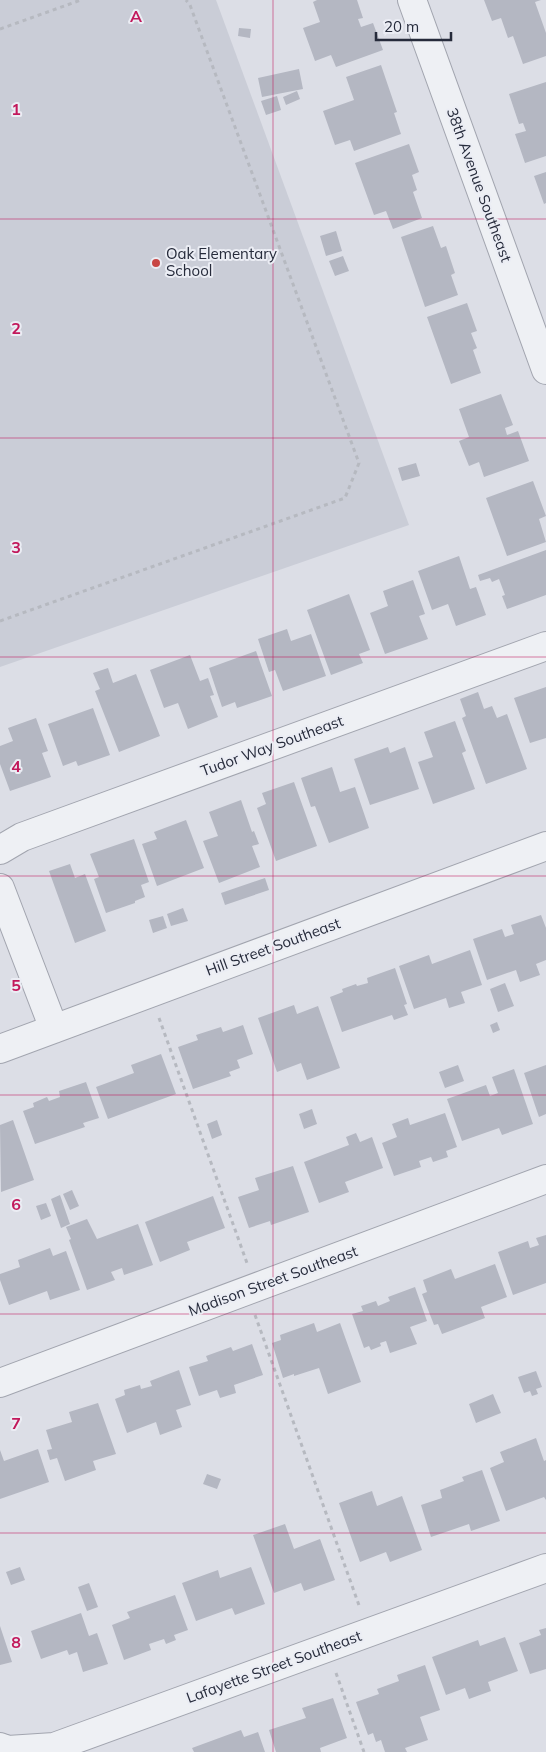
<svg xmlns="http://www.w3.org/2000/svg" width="546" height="1752" viewBox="0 0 546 1752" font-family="Mulish,sans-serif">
	<rect width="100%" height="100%" fill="#dcdee6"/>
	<path fill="#cacdd7" d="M0 0H216L409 525 0 667Z"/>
	<path fill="#b4b7c2" d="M317 0H357L363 18 358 19 361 27 373 23 383 50 336 67 331 55 315 61 303 28 320 22 313 2Z
		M484 0H541L535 2 546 33V56L523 64 513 36 508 38 501 18 492 21Z
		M239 28 251 29 250 38 238 36Z
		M381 65 397 112 394 113 401 134 354 151 350 140 335 145 323 111 354 100 346 77Z
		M299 69 303 89 262 97 258 78Z
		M546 82V156L525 163 515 134 526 131 523 123 519 124 509 94Z
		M297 91 300 99 286 105 283 97Z
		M277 96 281 110 266 115 261 101Z
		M409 144 419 172 412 175 417 190 413 192 422 218 393 229 386 211 374 215 355 163Z
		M546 172V203L544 204 534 176Z
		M433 226 441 248 446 246 455 273 451 275 458 295 425 307 401 237Z
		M336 231 342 251 326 256 320 236Z
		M343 256 349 271 335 276 329 261Z
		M467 303 477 331 471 333 477 348 473 350 481 373 451 384 427 317Z
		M501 394 513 425 505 428 507 435 518 431 529 461 484 477 479 462 469 466 459 441 469 437 459 409Z
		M416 463 420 476 402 481 398 468Z
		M533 481 546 516 539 519 546 542 507 556 486 498Z
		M546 550V595L507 609 502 596 505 595 499 579 492 582 490 578 480 581 478 575Z
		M459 556 470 589 476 587 486 615 456 626 448 604 432 610 418 571Z
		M413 580 425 614 419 616 428 639 385 654 370 613 388 606 383 591Z
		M349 594 370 650 359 654 363 663 331 675 307 610Z
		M287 629 291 641 311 634 326 676 283 691 275 670 269 672 258 639Z
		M256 651 272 696 237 708 235 702 222 707 209 668Z
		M190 655 200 681 208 678 214 695 210 696 218 717 188 729 178 703 164 708 150 670Z
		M108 668 113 683 136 674 160 736 119 752 95 691 100 689 93 673Z
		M546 687V738L530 743 514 698Z
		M478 692 484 709 492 706 497 718 507 714 527 769 486 784 462 718 466 716 460 699Z
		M93 708 110 755 78 766 76 761 63 766 48 724Z
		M36 718 48 751 42 753 51 777 10 791 0 764V746L13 741 8 728Z
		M455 721 466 751 462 753 475 789 433 804 418 762 433 757 424 732Z
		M388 747 390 753 405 747 419 789 370 805 354 759Z
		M332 767 340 792 355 787 369 828 329 843 315 806 311 807 301 778Z
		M294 782 317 846 276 861 257 808 266 804 262 793Z
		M241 800 252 832 254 831 259 844 252 846 260 867 219 883 203 841 218 836 209 812Z
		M186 820 204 868 157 886 142 844 157 839 154 832Z
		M134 839 149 882 141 885 145 897 135 901V903L106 913 94 879 99 877 90 854Z
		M70 864 75 878 85 874 106 931 75 943 49 871Z
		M265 878 269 890 225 905 221 893Z
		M183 908 188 921 171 926 167 914Z
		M541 915 546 928V960L536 964 540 975 520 982 516 970 487 980 473 939 502 929 505 937 514 934 511 925Z
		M163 916 167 928 153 933 149 920Z
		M470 950 482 985 461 992 465 1003 449 1008 446 998 414 1009 399 966 429 955 432 964Z
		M395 968 407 1004 404 1005 408 1015 394 1020 392 1015 342 1032 330 997 343 992 342 989 356 984 357 986 368 983 367 978Z
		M505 983 514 1006 498 1012 490 989Z
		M294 1005 297 1014 318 1006 340 1068 307 1080 301 1063 277 1072 258 1018Z
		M497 1022 500 1030 493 1033 490 1025Z
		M243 1025 253 1054 237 1060 240 1068 229 1072 231 1076 193 1089 178 1047 198 1040 196 1035 221 1027 223 1032Z
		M161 1054 176 1094 108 1119 96 1087 134 1073 131 1065Z
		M458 1065 464 1081 445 1088 439 1072Z
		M546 1065V1114L539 1117 524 1073Z
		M514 1069 533 1124 502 1135 499 1128 462 1141 447 1099 486 1085 490 1096 498 1093 492 1077Z
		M86 1082 99 1118 83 1123 85 1127 35 1144 23 1111 34 1107 33 1103 47 1097 49 1101 60 1097 59 1091Z
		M312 1109 317 1124 304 1129 299 1114Z
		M445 1113 457 1147 446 1151 448 1157 433 1162 431 1157 419 1161 421 1167 394 1176 382 1143 397 1137 392 1124 408 1118 410 1125Z
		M13 1120 34 1180 1 1192 0 1125Z
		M217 1120 222 1135 212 1139 207 1124Z
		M356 1133 360 1142 372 1137 383 1168 345 1182 349 1192 319 1203 304 1162 349 1145 346 1137Z
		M293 1166 309 1212 271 1225 270 1221 249 1228 238 1197 259 1190 255 1178Z
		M72 1190 79 1206 70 1210 63 1194Z
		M60 1195 70 1224 61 1228 51 1199Z
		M213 1196 225 1228 187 1242 190 1250 160 1262 145 1222Z
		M46 1203 51 1216 41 1220 36 1206Z
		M87 1219 97 1239 138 1224 153 1265 124 1275 122 1268 111 1272 115 1280 87 1290 69 1240 71 1239 66 1227Z
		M546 1235V1283L513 1295 498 1252 528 1241 530 1248 539 1245 536 1238Z
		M50 1248 53 1256 66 1251 80 1290 50 1300 47 1291 9 1305 0 1280V1274L20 1267 18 1260Z
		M495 1264 507 1297 481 1307 485 1318 442 1334 438 1324 434 1325 422 1294 427 1292 423 1280 451 1269 455 1279Z
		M415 1287 427 1321 410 1327 417 1344 390 1353 386 1341 380 1343 381 1346 371 1350 369 1346 364 1348 352 1314 363 1311 361 1306 376 1301 378 1306 390 1301 388 1297Z
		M314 1323 317 1332 340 1323 361 1382 328 1394 319 1368 294 1376V1374L283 1378 272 1343 281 1340 280 1335Z
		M252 1344 263 1375 234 1385 236 1393 220 1398 217 1390 199 1396 189 1367 208 1361 206 1356 231 1347 233 1351Z
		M179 1370 191 1405 176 1410 182 1427 160 1435 156 1422 127 1433 115 1399 125 1395 124 1390 140 1385 141 1389 152 1386 150 1381Z
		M536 1371 542 1387 536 1389 538 1394 532 1396 530 1391 524 1393 518 1377Z
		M493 1394 501 1413 476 1423 469 1404Z
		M98 1403 116 1454 93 1461 96 1470 65 1481 57 1458 50 1460 47 1450 52 1449 46 1430 72 1422 69 1412Z
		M536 1438 544 1461 546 1460V1500L544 1497 506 1511 490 1468 504 1462 500 1452Z
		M38 1449 49 1482 0 1499V1450L4 1461Z
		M482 1470 500 1521 471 1531 469 1524 431 1537 421 1505 442 1498 440 1490 464 1481 462 1477Z
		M207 1474 221 1479 217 1489 203 1484Z
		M372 1491 377 1506 402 1496 422 1550 390 1562 386 1552 360 1562 339 1503Z
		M285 1524 294 1549 320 1539 335 1580 304 1591 301 1583 274 1593 253 1535Z
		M20 1567 25 1580 11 1585 6 1572Z
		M251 1567 265 1604 235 1615 232 1608 196 1621 182 1583 218 1570 220 1578Z
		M89 1583 98 1607 87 1611 78 1587Z
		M175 1595 188 1630 174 1635 176 1640 166 1644 164 1639 149 1644 151 1650 124 1660 112 1625 130 1618 127 1612Z
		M81 1613 89 1636 97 1633 108 1664 83 1672 77 1652 69 1655 67 1650 41 1659 31 1631Z
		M0 1626 12 1662 0 1665Z
		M546 1628V1669L530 1674 519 1643 541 1635 539 1630Z
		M505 1637 518 1671 488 1682 491 1691 469 1699 465 1688 446 1695 432 1657 478 1640 480 1646Z
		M425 1665 440 1710 420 1717 428 1740 405 1748 407 1752H385L381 1740 376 1742 373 1733 368 1735 356 1702 379 1694 377 1689 399 1681 397 1675Z
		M333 1698 347 1738 320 1748 321 1752H276L269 1730 306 1718 302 1708Z
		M241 1730 244 1737 258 1732 265 1752H194L192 1748Z"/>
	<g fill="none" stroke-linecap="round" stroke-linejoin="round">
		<g stroke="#a2a5af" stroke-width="30">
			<path id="street" d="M412 0 546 370
				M0 850 22 837 546 646
				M0 888 54 1029
				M0 1049 546 846
				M0 1383 546 1179
				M0 1747 8 1750 54 1747 546 1568"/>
		</g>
		<path stroke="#b6b9c0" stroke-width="3" stroke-dasharray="4 4" stroke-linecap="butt" d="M0 29 81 0
			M0 621 345 498 359 463 190 5 186 0
			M159 1018 247 1263
			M255 1315 360 1608
			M336 1673 364 1752"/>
		<use href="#street" stroke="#eef0f4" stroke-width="28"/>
	</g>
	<path fill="none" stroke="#c2185b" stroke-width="1" stroke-opacity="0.55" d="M273 0V1752M0 219H546M0 438H546M0 657H546M0 876H546M0 1095H546M0 1314H546M0 1533H546"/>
	<circle fill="#c84644" stroke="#ebedf4" stroke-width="2" cx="156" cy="263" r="5"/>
	<g text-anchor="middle" stroke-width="4" stroke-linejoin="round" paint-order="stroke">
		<g font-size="15" fill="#262b3b" stroke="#ebedf4">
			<text transform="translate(479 185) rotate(70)" y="5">38th Avenue Southeast</text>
			<text transform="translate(272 746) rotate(-20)" y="5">Tudor Way Southeast</text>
			<text transform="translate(273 947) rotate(-20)" y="5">Hill Street Southeast</text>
			<text transform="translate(273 1281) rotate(-20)" y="5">Madison Street Southeast</text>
			<text transform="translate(274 1667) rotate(-20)" y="5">Lafayette Street Southeast</text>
		</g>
		<g font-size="15" fill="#262b3b" stroke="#ebedf4" text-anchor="start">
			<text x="166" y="259">Oak Elementary<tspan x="166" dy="17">School</tspan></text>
		</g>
	</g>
	<g font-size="16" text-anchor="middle" font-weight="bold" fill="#c2185b" stroke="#ebedf4" stroke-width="4" stroke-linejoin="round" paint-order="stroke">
		<text x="136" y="22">A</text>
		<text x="16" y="115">1</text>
		<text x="16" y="334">2</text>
		<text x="16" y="553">3</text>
		<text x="16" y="772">4</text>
		<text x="16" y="991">5</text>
		<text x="16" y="1210">6</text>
		<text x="16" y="1429">7</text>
		<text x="16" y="1648">8</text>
	</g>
	<path d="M376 32v8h75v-8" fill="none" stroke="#262b3b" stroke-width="2.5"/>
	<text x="384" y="32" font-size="15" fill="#262b3b" stroke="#ebedf4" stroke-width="4" paint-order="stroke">20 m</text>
</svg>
